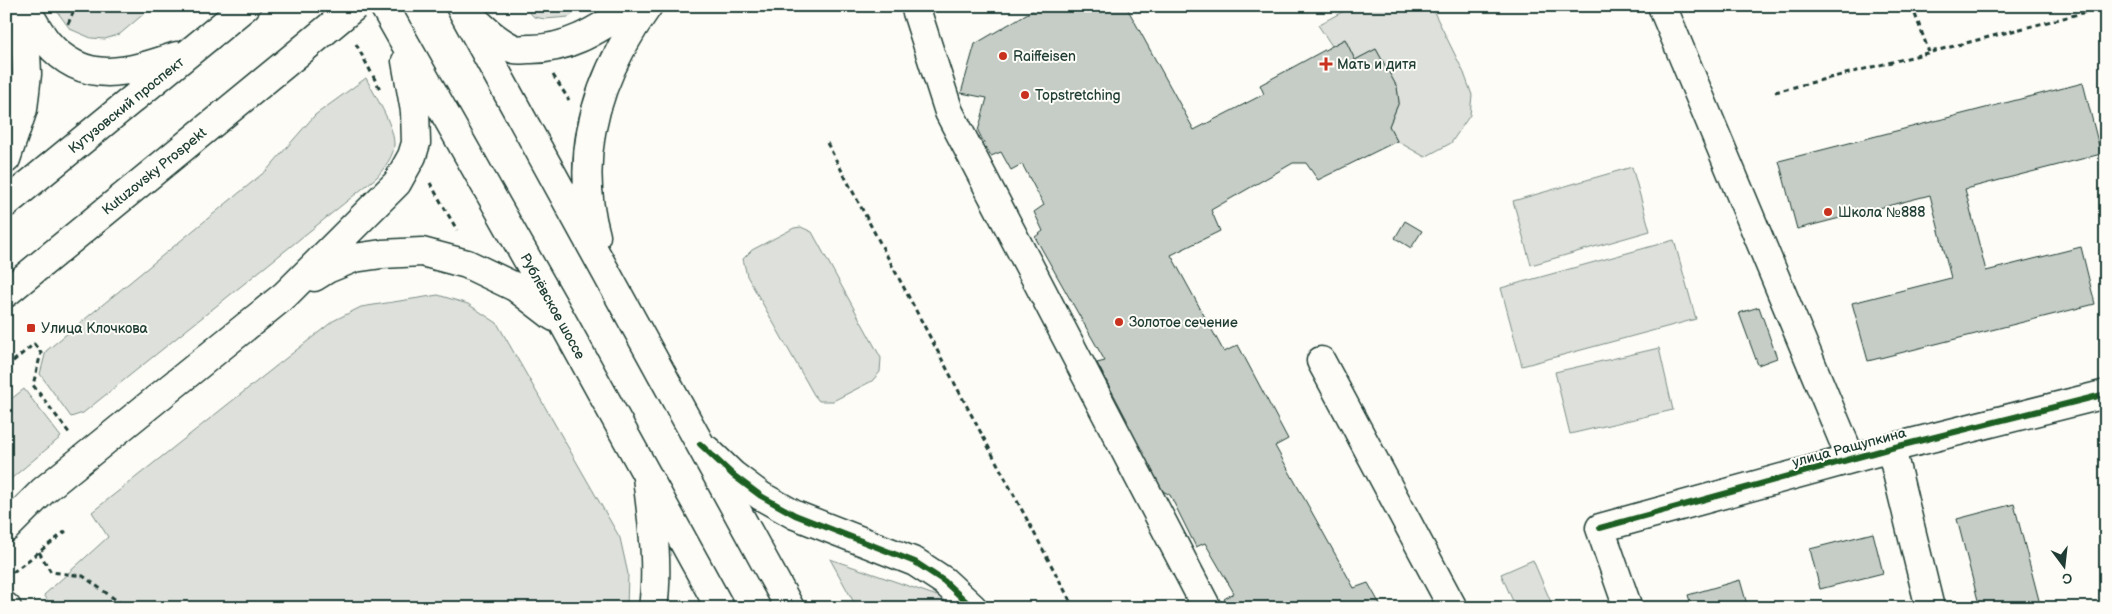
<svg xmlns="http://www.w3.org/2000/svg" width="2112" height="614" viewBox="0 0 2112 614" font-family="'Balsamiq Sans',sans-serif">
	<rect width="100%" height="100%" fill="#fdfcf7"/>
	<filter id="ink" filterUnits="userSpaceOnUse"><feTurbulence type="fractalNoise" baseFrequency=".02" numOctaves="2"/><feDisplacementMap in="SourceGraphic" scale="10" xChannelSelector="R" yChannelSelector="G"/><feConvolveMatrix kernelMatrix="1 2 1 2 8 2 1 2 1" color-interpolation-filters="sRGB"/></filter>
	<g filter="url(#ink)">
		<path fill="#dde0db" stroke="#7e8e88" d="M53 6H153L120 34 105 39 91 38 70 29Z
			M524 6H582L569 17 545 19 534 17Z
			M1353 6H1431L1464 73 1472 95 1470 115 1451 143 1425 157 1397 141 1389 126 1399 102 1397 87 1376 49 1355 60 1345 39 1332 46 1318 25Z
			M366 78C375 96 393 123 394 143 395 155 384 168 377 177L83 413 71 417 40 374 46 351 267 170 315 115Z
			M1632 167 1650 231 1531 265 1513 201Z
			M801 227 812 232 881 358 880 372 872 381 833 401H819L814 395 747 276 743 259 752 250 794 228Z
			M1674 240 1696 319 1522 366 1501 288Z
			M438 295 468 304 497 323 620 538 628 574 627 608H53L44 595 108 537 92 512 333 321 361 307Z
			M1659 348 1673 410 1570 434 1555 372Z
			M24 389 61 437 6 483V403Z
			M830 559 943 598 951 608H857Z
			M1533 560 1553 607 1552 608H1516L1501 574Z"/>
		<path fill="#c6cdc7" stroke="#1f3d34" d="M1040 6H1126L1194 130 1264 94 1260 85 1345 39 1355 60 1376 49 1397 87 1399 102 1389 126 1397 141 1318 180 1306 163H1293L1211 210 1220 231 1171 255 1224 352 1238 345 1288 439 1275 446 1354 588 1368 583 1382 608H1229L1224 599 1234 593 1205 543 1196 547 1170 495 1152 485 1128 440 1127 420 1097 363 1105 361 1035 237 1043 231 1034 212 1044 205 1022 164 1011 170 1001 152 991 156 978 131 987 98 961 93 975 44Z
			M2083 83 2101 154 1965 189 1986 271 2081 247 2095 304 1868 361 1852 303 1951 278 1930 195 1797 229 1779 161Z
			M1405 221 1422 231 1411 248 1395 238Z
			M1759 307 1777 358 1758 365 1739 313Z
			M2014 504 2041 608H1980L1957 519Z
			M1873 533 1883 573 1820 589 1810 549Z
			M1740 580 1748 608H1692L1688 595Z"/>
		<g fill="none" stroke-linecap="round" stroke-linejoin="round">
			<g stroke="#1f3d34" stroke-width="31">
				<path id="minor" d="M915 6 949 112 1207 608
					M1662 6 1851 459
					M1321 361 1453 608
					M1891 448 1930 608
					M707 450 733 475 761 496 795 515 915 562 944 581 973 608
					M647 477C652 520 659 564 653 608
					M6 607 7 608
					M1628 608 1600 528 1891 448 2106 394"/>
			</g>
			<g stroke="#1f3d34" stroke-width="31">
				<path id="major" d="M24 6C32 18 38 31 47 42 85 87 129 72 177 56
					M384 6 565 326 720 608
					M460 6 790 608
					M474 19C486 30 498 42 514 49 519 50 525 49 529 49 570 50 601 27 634 6
					M6 159 23 109 27 74 24 8
					M6 203 246 6
					M596 236C573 152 598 75 648 6
					M314 277 327 269 354 258 382 254 422 252 467 264 515 287 554 317
					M6 293 302 50
					M6 528 43 491 285 295 397 183 412 156 416 143 415 111 406 61"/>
			</g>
			<path stroke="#1f3d34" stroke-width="3" stroke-dasharray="5 4" stroke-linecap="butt" d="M1912 6 1929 52
				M68 24 76 6
				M356 44 380 89
				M553 75 569 100
				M1775 92 2106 7
				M827 143 1074 608
				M430 183 457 230
				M6 367 34 344 41 353 33 385 70 434
				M39 552 51 572 83 576 127 608
				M7 579 8 576 66 531"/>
			<use href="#minor" stroke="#fdfcf7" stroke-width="28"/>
			<use href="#major" stroke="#fdfcf7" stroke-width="28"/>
			<g stroke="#1f3d34" stroke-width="31" stroke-linecap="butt">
				<path id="major-bridge" d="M302 50 355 6"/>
			</g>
			<use href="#major-bridge" stroke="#fdfcf7" stroke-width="28"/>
			<g stroke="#fdfcf7" stroke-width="9">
				<path id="cycleway" d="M700 444 733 475 761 496 795 515 915 562 944 581 973 608
					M1600 528 1891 448 2106 394"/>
			</g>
			<use href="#cycleway" stroke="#1b5e20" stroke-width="6"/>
		</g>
	</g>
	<g fill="#c8321e" stroke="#fdfcf7" stroke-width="2">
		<circle cx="1003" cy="56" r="5"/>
		<path d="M1323.5 56.5h5v5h5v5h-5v5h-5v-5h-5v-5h5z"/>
		<circle cx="1025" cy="95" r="5"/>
		<circle cx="1828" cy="212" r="5"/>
		<circle cx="1119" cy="322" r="5"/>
		<rect x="26" y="323" width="10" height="10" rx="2.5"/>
	</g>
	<g text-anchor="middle" stroke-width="4" stroke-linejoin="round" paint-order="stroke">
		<g font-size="14" fill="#1f3d34" stroke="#fdfcf7" text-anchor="start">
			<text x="1013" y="61">Raiffeisen</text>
			<text x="1337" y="69">Мать и дитя</text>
			<text x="1035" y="100">Topstretching</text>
			<text x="1838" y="217">Школа №888</text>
			<text x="1129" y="327">Золотое сечение</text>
			<text x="41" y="333">Улица Клочкова</text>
		</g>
		<g font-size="14" fill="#1f3d34" stroke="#fdfcf7">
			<text transform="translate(126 105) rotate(-39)" y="5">Кутузовский проспект</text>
			<text transform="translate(154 171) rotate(-39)" y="5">Kutuzovsky Prospekt</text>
			<text transform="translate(553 306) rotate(61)" y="5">Рублёвское шоссе</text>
			<text transform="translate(1849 447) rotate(-15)" y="5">улица Ращупкина</text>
		</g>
	</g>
	<rect width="2112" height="614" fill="none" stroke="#fdfcf7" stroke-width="25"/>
	<rect x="12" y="12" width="2087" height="589" fill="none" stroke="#1f3d34" stroke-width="2" filter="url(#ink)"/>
	<g transform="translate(2064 566) rotate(165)" stroke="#fdfcf7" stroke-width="4" paint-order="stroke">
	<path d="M0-4L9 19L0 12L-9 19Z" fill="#1f3d34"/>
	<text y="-8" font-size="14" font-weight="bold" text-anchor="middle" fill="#1f3d34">С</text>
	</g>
</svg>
